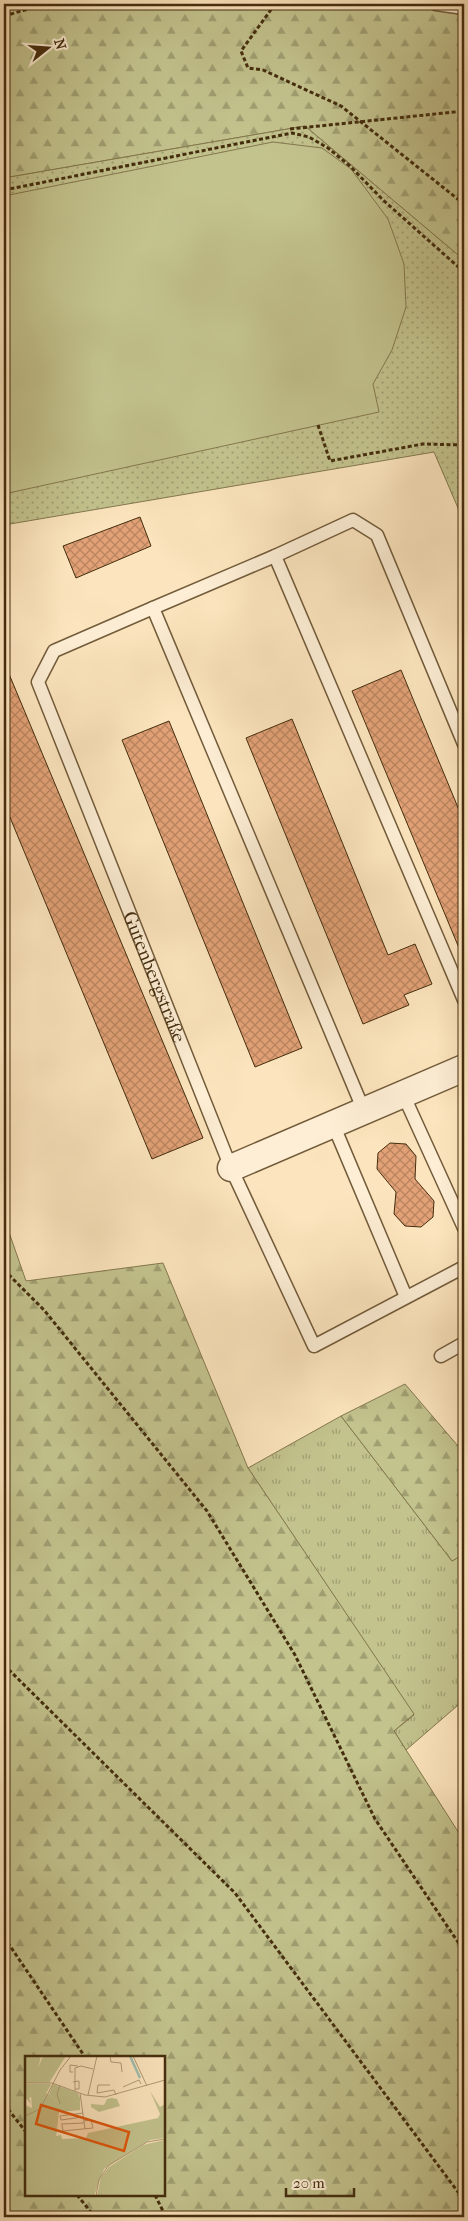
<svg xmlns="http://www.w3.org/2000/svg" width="468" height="2221" viewBox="0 0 468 2221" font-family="'IM FELL French Canon',serif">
	<defs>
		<pattern id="grass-tufts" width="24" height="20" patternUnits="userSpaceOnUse" patternTransform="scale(1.25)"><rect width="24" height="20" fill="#c3c38e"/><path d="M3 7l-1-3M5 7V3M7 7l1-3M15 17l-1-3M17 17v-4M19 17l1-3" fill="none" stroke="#a09f72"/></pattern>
		<pattern id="forest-firs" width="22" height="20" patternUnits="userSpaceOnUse" patternTransform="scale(1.25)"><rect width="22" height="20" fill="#c3c38e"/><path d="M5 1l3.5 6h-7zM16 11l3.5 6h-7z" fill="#a09f72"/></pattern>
		<pattern id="park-dots" width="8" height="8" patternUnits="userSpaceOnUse" patternTransform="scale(1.25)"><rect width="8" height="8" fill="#c3c38e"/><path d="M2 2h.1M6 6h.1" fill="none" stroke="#a09f72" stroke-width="1.8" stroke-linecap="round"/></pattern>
		<pattern id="building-cross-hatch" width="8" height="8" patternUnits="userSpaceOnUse" patternTransform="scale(1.25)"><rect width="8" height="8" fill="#e2a176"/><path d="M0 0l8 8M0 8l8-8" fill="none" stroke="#b9845f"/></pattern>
	</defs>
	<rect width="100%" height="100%" fill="#fce5be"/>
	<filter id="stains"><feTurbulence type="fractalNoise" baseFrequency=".004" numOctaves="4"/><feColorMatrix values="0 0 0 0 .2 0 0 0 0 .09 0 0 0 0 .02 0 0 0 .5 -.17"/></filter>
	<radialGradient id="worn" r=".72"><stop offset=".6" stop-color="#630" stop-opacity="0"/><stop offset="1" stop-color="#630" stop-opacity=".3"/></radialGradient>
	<path fill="url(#grass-tufts)" stroke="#84784e" d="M341 1416 452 1561 464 1554V1700L406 1750 394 1731 414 1715 248 1468Z"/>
	<path fill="url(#forest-firs)" stroke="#84784e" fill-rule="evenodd" d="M4 4H464V260L305 126 4 178Z
		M4 1218 26 1281 163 1263 248 1468 414 1714 394 1731 464 1841V2217H4ZM26 2057H164V2195H26Z
		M405 1384 464 1453V1554L452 1561 341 1416Z"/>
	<path fill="url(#park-dots)" stroke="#84784e" d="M305 126 464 260V522L434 452 4 525V178Z"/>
	<path fill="#c3c38e" stroke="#84784e" d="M273 142 322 148 351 169 388 219 404 264 406 307 392 350 373 384 379 412 4 494V196Z"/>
	<path fill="url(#building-cross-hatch)" stroke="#442d0e" d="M140 517 151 546 76 578 63 546Z
		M4 662 203 1138 152 1159 4 803Z
		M401 670 464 822V960L352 691Z
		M292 719 388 955 415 944 432 984 404 995 409 1005 363 1024 246 738Z
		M169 721 302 1048 255 1067 122 740Z
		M390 1143 406 1144 416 1156 415 1179 434 1201 433 1217 421 1227 405 1226 394 1214 396 1192 377 1169 378 1153Z"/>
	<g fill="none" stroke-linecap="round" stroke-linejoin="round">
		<g stroke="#725b3a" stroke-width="15">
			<g id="lane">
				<path d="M436 4 464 8"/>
				<path d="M275 556 153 608 364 1111"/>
				<path id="s1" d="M153 608 54 651 38 682 231 1168 314 1346 464 1267"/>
				<path d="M464 744 377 535 353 520 275 556 464 1000"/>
				<path d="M403 1094 464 1228"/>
				<path d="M333 1124 406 1297"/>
				<path d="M441 1356 464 1343"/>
			</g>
		</g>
		<g stroke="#725b3a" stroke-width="29">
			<path id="street" d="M231 1168 464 1068"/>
		</g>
		<path stroke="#442d0e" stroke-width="3" stroke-dasharray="4 2.5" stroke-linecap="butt" d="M275 4 241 51 248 68 263 70 341 106 464 204
			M4 16 46 4
			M290 129 464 111
			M4 190 292 133 309 137 328 148 350 166 383 200 464 272
			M318 425 330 461 423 444 464 445
			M4 1270 44 1310 207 1511 295 1655 375 1819 464 1951
			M4 1665 235 1893 464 2200
			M4 1937 85 2057
			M4 2104 26 2132
			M77 2195 95 2217
			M155 2195 166 2217"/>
		<use href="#lane" stroke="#fdeed5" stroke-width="12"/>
		<use href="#street" stroke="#fdeed5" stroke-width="26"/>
	</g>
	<g text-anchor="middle" stroke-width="4" stroke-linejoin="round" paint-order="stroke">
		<g font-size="19" fill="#442d0e" stroke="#fdeed5">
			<text dy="7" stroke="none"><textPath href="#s1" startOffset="460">Gutenbergstraße</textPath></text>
		</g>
	</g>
	<g transform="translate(25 2056)">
		<rect width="140" height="140" fill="#fce5be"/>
		<path d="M0 0H16L13 12 18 0H41L24 27H0ZM0 28H26L20 40 12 38 4 42 6 48 0 41ZM87 42 92 43 95 50 74 56 66 51V48L79 49 82 43Z" fill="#c3c38e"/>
		<path d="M125 35 135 51 140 48V82L125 84 79 113 69 140H0V49L7 52 6 38H24L34 48 31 80 36 79 37 83 61 82 63 77 133 62 135 58ZM140 84V140H72L76 121 84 111 118 89Z" fill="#c3c38e"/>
		<path d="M28 28 53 37 55 42V54L34 56 31 80 17 78 19 57 34 48 24 38Z" fill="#c3c38e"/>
		<path d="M38 33 50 38 45 52 38 49ZM26 55 32 58 30 77 22 78 18 73 20 59Z" fill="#c3c38e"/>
		<path fill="none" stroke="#9fbfb1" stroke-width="2.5" d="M105 0 115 22"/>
		<path fill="none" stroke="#b29b78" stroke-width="1" d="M85 0 86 6 96 7 97 16M108 0 122 30M48 16H45V9L53 10M48 26 54 25V33H50M0 27H27L60 39 80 41 140 24M35 29 32 38 35 48M85 29H73L72 37 89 34 91 39M98 31 114 24 116 28M50 35V12L56 10 68 13M55 37 60 73M63 39 72 0M58 57 35 60 36 64 58 61M0 60 15 53 35 14 46 0M36 68 59 67M37 69 38 75 68 72 66 64 59 65M71 140 74 123 84 109 122 86 140 83"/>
		<path fill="#e0570c" fill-opacity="0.15" stroke="#e0570c" stroke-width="2.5" d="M16 49 104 76 99 95 11 68Z"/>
		<rect width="140" height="140" fill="none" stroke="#442d0e" stroke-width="2.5"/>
	</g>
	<rect width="468" height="2221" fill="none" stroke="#fce5be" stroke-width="20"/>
	<rect x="5" y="5" width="458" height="2211" fill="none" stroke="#442d0e" stroke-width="2.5"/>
	<rect x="10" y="10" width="448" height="2201" fill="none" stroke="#442d0e"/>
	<g transform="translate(48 48) rotate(73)" stroke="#fdeed5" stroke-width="4" paint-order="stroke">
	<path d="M0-4L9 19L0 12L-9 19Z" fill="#442d0e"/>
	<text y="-8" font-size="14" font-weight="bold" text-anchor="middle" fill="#442d0e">N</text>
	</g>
	<path d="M286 2188v8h68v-8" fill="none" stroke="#442d0e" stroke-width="2.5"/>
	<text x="293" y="2188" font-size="15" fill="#442d0e" stroke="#fdeed5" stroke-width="4" paint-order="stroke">20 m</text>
	<rect width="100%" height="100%" filter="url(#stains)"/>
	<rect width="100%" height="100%" fill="url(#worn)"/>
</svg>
